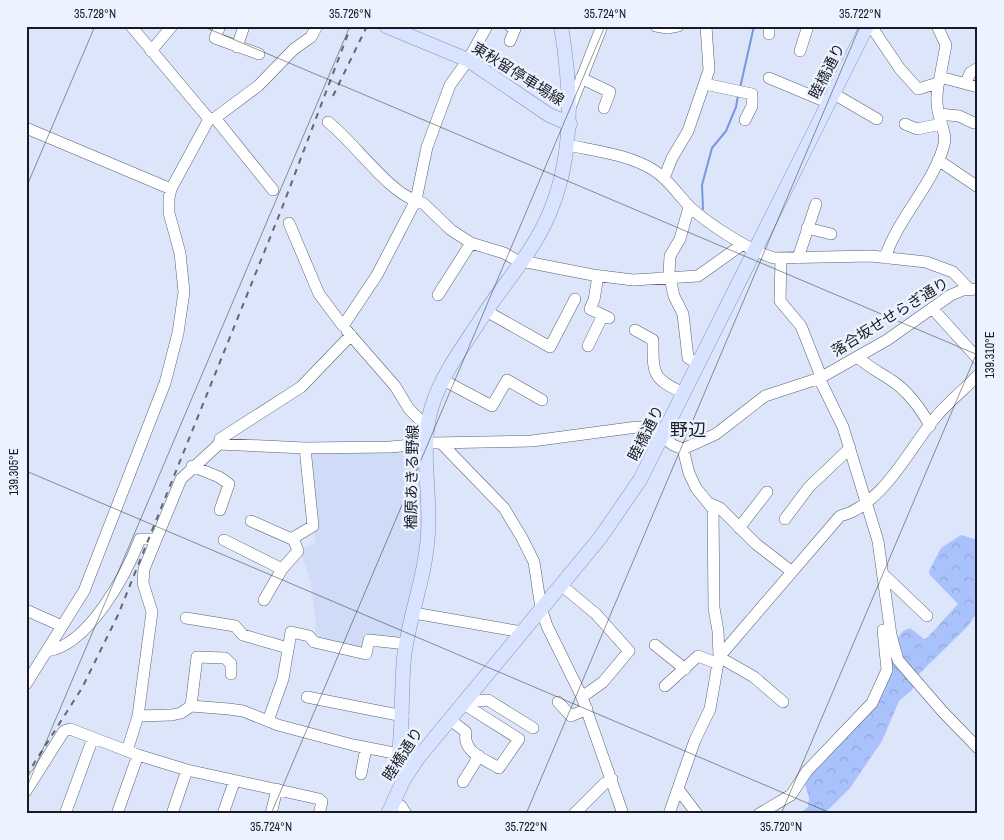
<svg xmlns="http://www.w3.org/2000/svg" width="1004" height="840" viewBox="0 0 1004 840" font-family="'Archivo Narrow','Noto Sans JP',sans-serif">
	<defs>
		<pattern id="forest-crowns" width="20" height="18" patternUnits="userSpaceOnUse" patternTransform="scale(1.25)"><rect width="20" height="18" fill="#aac2fc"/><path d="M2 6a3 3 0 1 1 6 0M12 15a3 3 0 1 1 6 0" fill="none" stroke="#92a6d8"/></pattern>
	</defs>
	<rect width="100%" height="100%" fill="#dce5f9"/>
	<path fill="#cfdbf7" d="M309 451H419L424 540 401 640 366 636 362 650 320 640 315 636 316 623 311 583 300 549 315 544Z"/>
	<path fill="url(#forest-crowns)" d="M961 535 978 540V611L968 626 920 673 912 690 899 701 882 741 850 788 824 814H799L808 807 809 798 805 784 812 771 876 703 890 647 903 631 910 628 924 639 928 637 958 604 930 575 929 571 941 548Z"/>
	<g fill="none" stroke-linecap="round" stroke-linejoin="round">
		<path stroke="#7896e1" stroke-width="2" d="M740 88 754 26
			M703 209 702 185 712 148 726 131 736 107 738 95"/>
		<g stroke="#5a6173" stroke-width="12">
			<path id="minor" d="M131 26 209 119
				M220 26 215 38 259 54
				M487 26 468 60 450 85 427 147 416 200 424 204 451 230 471 243 504 253 516 260 593 275 633 280 698 276 743 244
				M656 26 667 28 678 26
				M769 26V34
				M871 26 900 69 918 89 938 83
				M937 26 946 45 940 77
				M510 41 515 29 510 26
				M237 47 244 26
				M151 51 172 26
				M800 51 808 26
				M581 78 610 92 604 108
				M769 78 829 103
				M966 83 970 73 978 68
				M705 84 752 94V106L745 120
				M834 94 877 119
				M570 108 602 26
				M939 114 959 116 974 123
				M215 118 273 190
				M905 124 917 129 941 124
				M26 128 171 189
				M568 145C596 151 631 155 655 171 669 180 678 195 690 207 708 224 750 251 774 258L871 256 926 262 953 272 969 289
				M938 160 978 187
				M664 178 672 158 688 131 709 70 706 26
				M689 207 680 239 670 256 669 273 674 296 683 314 688 358 699 364
				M289 223 319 294 343 326 377 275 416 200C391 195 352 140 328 122
				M807 228 831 234
				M781 258 780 301 801 326 820 374V380L843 427 878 541 891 635 898 660 943 712 978 748
				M798 258 816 204
				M885 258C898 217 932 187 944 145 947 134 940 122 938 111 936 100 937 87 940 77L978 87
				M598 276 594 300 590 309 609 318
				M438 295 471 243
				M932 308 978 359
				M486 311 550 347 575 299
				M635 330 653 340C653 374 652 379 684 393
				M347 331 395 386 409 409 427 427
				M588 346 603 315
				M858 357C868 367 879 372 891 380 906 389 922 410 930 426
				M443 380 492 406 507 380 542 400
				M441 443 504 508 522 538 534 562 541 608 547 626 582 697 623 814
				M219 444 305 448 390 447 433 443 532 441 637 427 653 429 673 445 683 449 716 434 765 396 820 378 887 340 951 295 963 290 978 289
				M683 449 689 473 696 488 713 509 714 608 718 631 719 657
				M192 466 219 477 229 484 220 510
				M711 504 720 508 756 544 791 571
				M785 519 809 487 850 448
				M251 521 294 540
				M739 528 767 492
				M224 540 282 569
				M883 574 927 616
				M561 585 596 614 629 651 603 682 582 697
				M264 600 282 569 298 551 293 538 313 526 305 448
				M26 610 62 626
				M414 613 522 632
				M186 618 235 626 243 635 288 648
				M655 645 685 669
				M47 651C88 646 126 575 140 539H156
				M719 657 754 677 783 702
				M26 684 84 591 165 383 178 333 184 292 180 253 169 213V198L171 189 209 119 215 118 258 86 294 49 311 37 317 26
				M665 686 698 656 716 663
				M468 695 480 701 488 700 533 728
				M307 697 403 716
				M558 702 571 716 587 709
				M191 706 197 657 225 658 231 664V674
				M138 716 172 715 181 713 191 706 229 709 243 711 278 725 353 745 399 754
				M449 719 466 732C462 752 484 759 499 768L519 739 462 703
				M268 721 283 679 291 632 309 636 314 642 366 654 369 640 407 644
				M127 751 138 716 152 612 143 583 144 569 181 479 219 444 220 439 301 387 351 335
				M361 774 366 748
				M463 782 479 756
				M678 789 697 814
				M26 791 64 731 70 729 138 755 187 770 319 799 322 802 319 814
				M392 803 401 806 406 814
				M65 814 93 738
				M117 814 138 755
				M172 814 187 770
				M223 814 234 782
				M271 814 277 789
				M574 814 604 784 612 779
				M669 814 695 740 710 709 719 657 840 516C882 506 909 449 935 418 947 403 964 390 978 375
				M759 814 791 795 807 771 872 703 887 670 883 630"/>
		</g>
		<g stroke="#8391b2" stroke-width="15">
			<path id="major" d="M386 26 468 60 549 115 570 124
				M410 770 400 761 399 754C403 722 401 690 404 658 409 615 426 576 428 533 431 491 419 447 432 406 442 374 463 347 481 319 501 287 529 257 545 223 575 161 572 92 561 26
				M388 814 403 781 418 758 600 538 640 480 867 26"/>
		</g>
		<use href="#minor" stroke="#fff" stroke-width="11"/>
		<use href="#major" stroke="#d7e3ff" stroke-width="14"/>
		<path stroke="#626773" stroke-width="2" stroke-dasharray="6 6" stroke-linecap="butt" d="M333 96 367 26
			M26 776 82 688 118 615 282 208 351 26"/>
	</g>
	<path fill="none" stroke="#181b22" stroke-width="1" stroke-opacity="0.45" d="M202 26 978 355M26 188 95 26M26 471 833 814M26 789 350 26M271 814 605 26M526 814 860 26M781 814 978 350"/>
	<g text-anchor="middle" stroke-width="5" stroke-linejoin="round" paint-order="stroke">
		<g font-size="15" fill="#181b22" stroke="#ecf2ff">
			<text transform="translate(827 71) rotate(-63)" y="5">睦橋通り</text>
			<text transform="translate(518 74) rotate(32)" y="5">東秋留停車場線</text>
			<text transform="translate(890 317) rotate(-32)" y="5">落合坂せせらぎ通り</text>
			<text transform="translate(646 433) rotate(-63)" y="5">睦橋通り</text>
			<text transform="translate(412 477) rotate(-89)" y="5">楢原あきる野線</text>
			<text transform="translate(403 754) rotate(-57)" y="5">睦橋通り</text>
		</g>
		<g font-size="18" fill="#181b22" stroke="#ecf2ff">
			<text x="688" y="436">野辺</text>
		</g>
	</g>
	<rect width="1004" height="840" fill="none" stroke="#ecf2ff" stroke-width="55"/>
	<rect x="28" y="28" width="948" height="784" fill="none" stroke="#181b22" stroke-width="2"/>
	<g font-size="12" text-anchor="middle" fill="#181b22">
		<text x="95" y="18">35.728°N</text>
		<text x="350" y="18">35.726°N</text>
		<text x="605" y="18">35.724°N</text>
		<text x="860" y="18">35.722°N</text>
		<text transform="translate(990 355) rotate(-90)" y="4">139.310°E</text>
		<text transform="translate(14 472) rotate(-90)" y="4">139.305°E</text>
		<text x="271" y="831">35.724°N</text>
		<text x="526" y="831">35.722°N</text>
		<text x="781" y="831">35.720°N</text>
	</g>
</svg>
